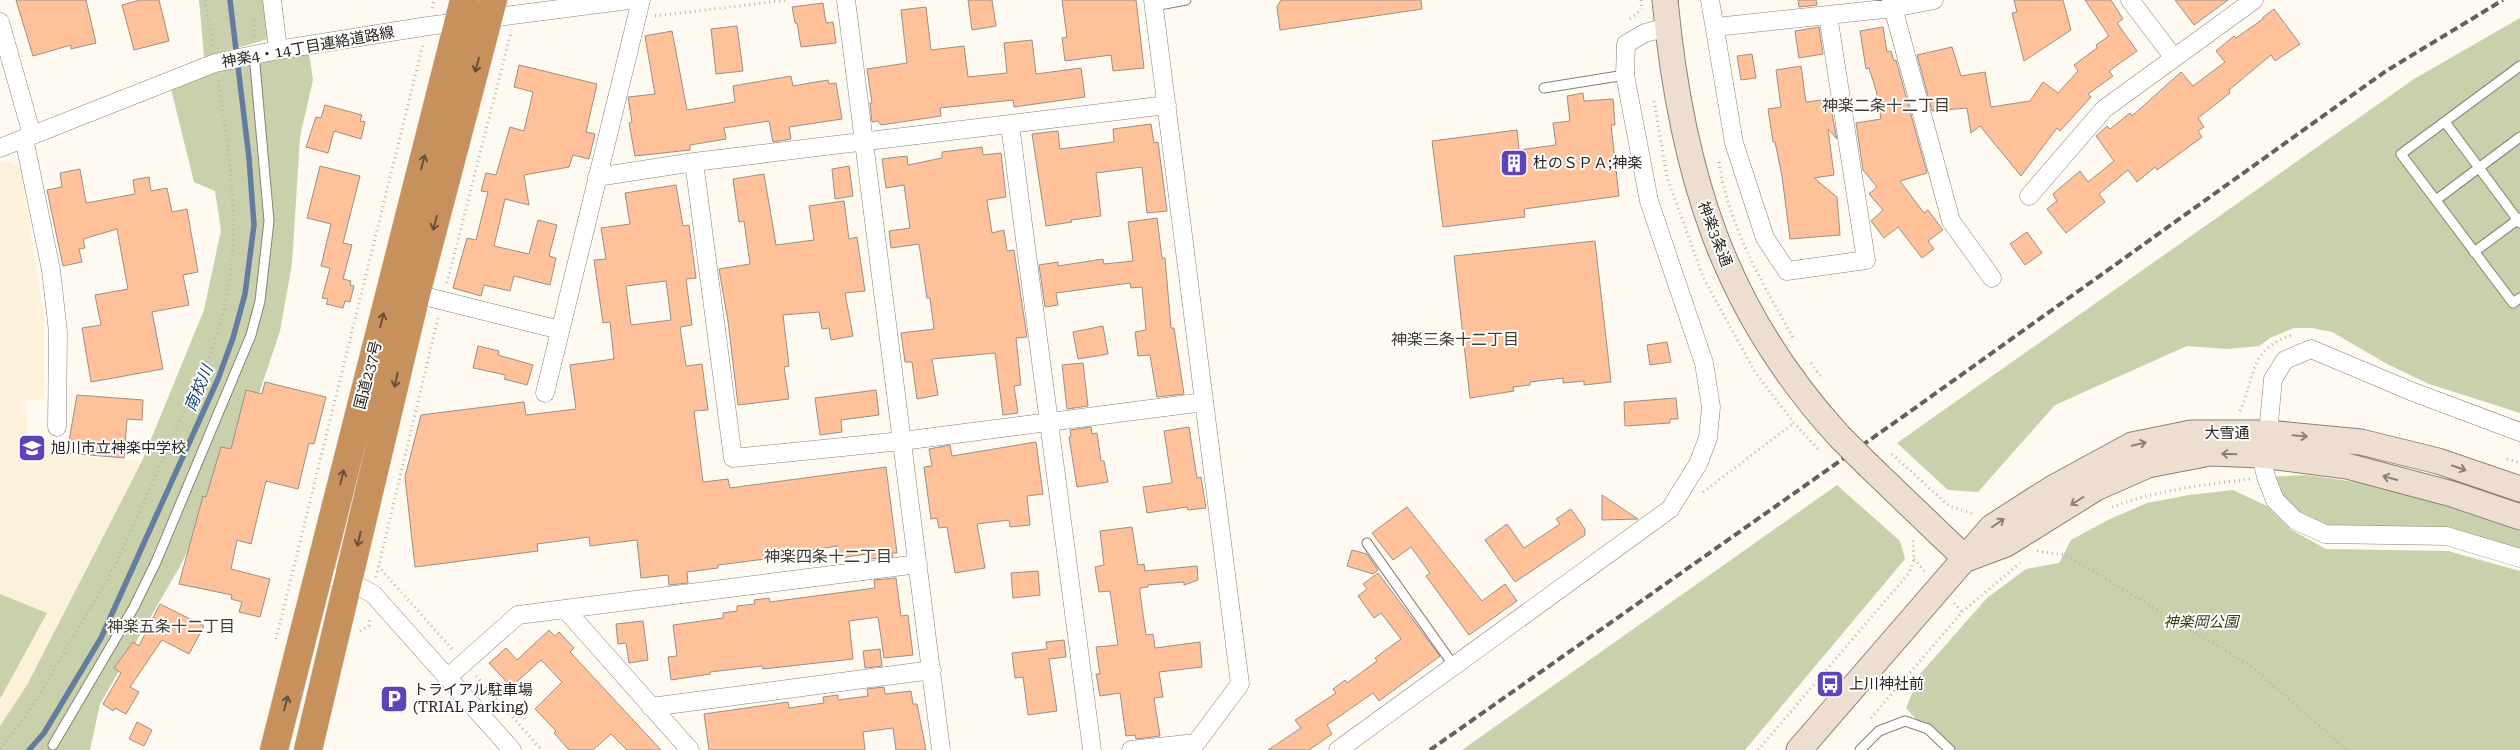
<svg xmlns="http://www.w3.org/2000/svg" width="2520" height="750" viewBox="0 0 2520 750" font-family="'Roboto Serif','Noto Sans JP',serif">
	<rect width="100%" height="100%" fill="#fffaf1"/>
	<path fill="#fef1dc" d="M4 160 21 168 44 317V399L25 401 28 439 63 440 64 455 142 461 27 685 0 726V162Z"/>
	<path fill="#c8d1ab" d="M199 0H265L268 39 204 57Z
		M2520 18V413L2429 384 2389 365 2332 332 2312 328H2294L2270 338 2259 346 2227 349 2187 346 2055 405 1978 492 1948 490 1897 443 2414 79Z
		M309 53 313 80 300 137 292 264 280 331 242 444 179 568 100 704 90 750H0V726L27 685 142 461 204 310 221 230 215 191 194 182 170 85 276 56Z
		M2307 475 2362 483 2419 497 2520 531V558L2446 536 2325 534 2295 520 2266 477Z
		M1837 485 1900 541 1905 559 1745 750H1462Z
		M2233 490 2267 506 2290 529 2326 549 2448 551 2520 571V750H1944L1906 708 1920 674 1987 598 2026 569 2059 563 2071 540 2108 520 2147 503 2189 495Z
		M0 594 47 613 0 699Z"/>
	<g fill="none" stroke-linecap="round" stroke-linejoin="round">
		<path stroke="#637c9f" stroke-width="5.5" d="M29 750 44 733 101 638 218 379 233 338 245 294 254 225 249 158 230 0"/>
	</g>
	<path fill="#fec19a" stroke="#9c8f86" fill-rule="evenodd" d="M16 0H86L96 43 71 49V45L33 56Z
		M140 0H159L169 41 134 50 122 5Z
		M968 0H992L996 26 972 30Z
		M1062 0H1136L1144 68 1113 71 1111 55 1065 61 1062 38 1067 37Z
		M1281 0H1421L1422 9 1280 30 1277 7Z
		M1798 0H1816L1817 5 1799 7Z
		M2014 0H2063L2071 30 2024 61 2012 13 2017 12Z
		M2085 0H2111L2123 19 2117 23 2137 51 2109 71 2113 76 2088 94 2091 97 2060 131 2057 128 2021 176 1980 126 1971 133 1967 108 1932 111 1917 55 1952 47 1961 76 1985 72 1991 107 2030 101 2043 82 2058 93 2078 71 2074 65 2097 48 2096 45 2109 36Z
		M2175 0H2228L2194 25Z
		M823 3 826 23 833 22 836 43 801 47 797 23H795L792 7Z
		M926 7 931 50 964 46 968 77 1007 73 1004 43 1032 40 1036 74 1081 68 1085 97 1014 107 1013 100 940 108 941 116 881 125 878 121 872 122 870 103H872L867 69 907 63 901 10Z
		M2274 9 2300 44 2275 61 2271 55 2229 90 2230 93 2198 118 2204 127 2198 131 2202 137 2157 170 2155 167 2137 182 2128 170 2099 194 2105 202 2066 233 2047 209 2057 201 2053 194 2080 171 2088 182 2114 161 2096 136 2107 126 2110 129 2130 113 2132 116 2181 72 2193 86 2225 62 2216 51 2234 36 2236 38 2263 19 2262 18Z
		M737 26 743 71 716 74 711 29Z
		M1819 27 1823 54 1799 58 1795 31Z
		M1883 27 1887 52 1891 51 1894 61 1896 60 1927 173 1900 181 1924 213 1928 210 1943 230 1928 241 1934 249 1922 258 1898 227 1884 238 1871 221 1883 210 1869 194 1877 187 1863 170 1856 123 1881 119 1876 90 1869 68 1866 69 1860 31Z
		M672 31 687 110 735 102 733 86 791 76 793 86 828 80 829 84 836 83 842 119 789 127 791 139 773 142 769 121 724 128 726 139 690 145V150L635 156 629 123 632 122 628 97 655 94 645 36Z
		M1752 54 1756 78 1741 80 1737 56Z
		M519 65 597 84 586 132 595 134 589 159 573 155 569 167 524 175 529 205 505 199 494 246 529 254 538 220 557 225 549 256 556 258 550 285 514 276 510 291 484 285 481 296 453 288 467 238 476 240 488 192 481 191 486 173 496 175 510 127 524 131 533 92 514 87Z
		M1801 66 1806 102 1829 99 1837 139 1828 129 1834 175 1814 178 1837 197 1840 235 1790 239 1782 176 1775 142H1773L1768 109 1781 107 1776 70Z
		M1583 93 1584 101 1613 99 1615 125H1611L1619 196 1524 209 1525 217 1443 227 1432 141 1517 130 1519 150 1556 145 1553 123 1570 121 1567 96Z
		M325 105 362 115 360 121 365 122 361 139 334 131 328 153 306 147 316 117 321 118Z
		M1151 124 1154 143 1158 142 1167 211 1147 213 1142 167 1096 173 1101 216 1071 220 1072 222 1046 226 1032 134 1058 131 1060 149 1114 142 1113 129Z
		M982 147 983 155 1001 153 1006 197 987 200 992 233 1004 230 1007 251 1014 250 1027 337 1016 338 1021 385 1014 386 1018 413 1003 415 995 353 932 359 938 395 917 399 912 362H905L901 333 934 329 930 298H927L919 244 891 248 889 231 910 228 904 185 886 188 882 159 907 156 908 165 942 158V152Z
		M320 166 360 176 343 243 352 245 343 279 351 281 350 285 354 286 350 302 345 301 343 308 326 304 328 299 322 298 330 268 321 266 331 224 307 218Z
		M849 166 853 196 835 199 832 169Z
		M80 169 86 203 135 194 133 180 149 177 151 191 167 188 172 212 187 209 198 272 183 275 189 305 152 312 163 369 91 382 82 328 101 325 95 295 128 289 117 229 83 239 85 248 79 249 82 262 63 266 47 190 62 187 60 173Z
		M764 174 776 245 814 240 809 206 844 201 849 239 857 237 865 291 845 293 853 336 831 340 829 328 822 329 819 312 783 315 789 366 784 367 789 399 738 405 728 321 719 269 750 264 744 221 739 222 733 179Z
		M676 185 683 226 689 225 696 278 686 279 692 325 680 327 686 366 702 364 708 410 694 411 703 482 728 479 730 488 886 467 897 553H892L893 557 871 559 867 554 839 558 837 546 796 553 797 559 773 561V558L718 565V568L687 572 688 583 669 585 668 575 641 578 637 540 590 546 589 537 537 544 538 551 415 567 405 477 421 415 524 402 526 415 576 409 570 365 614 359 610 322 603 323 594 260 606 259 601 228 630 224 625 193ZM666 281 671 320 631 325 626 286Z
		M1157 218 1162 258H1165L1171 328H1174L1184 394 1157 397 1150 355 1138 356 1135 332 1146 330 1142 287 1131 288 1130 283 1056 293 1058 305 1045 307 1039 265 1058 262V266L1103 259 1104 264 1133 261 1128 222Z
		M2027 232 2042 253 2025 265 2010 244Z
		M1595 241 1611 382 1584 385V381L1563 383V378L1530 382V385L1513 387 1514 391 1470 398 1454 256Z
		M1103 326 1108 354 1078 359 1073 332Z
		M1667 342 1671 362 1650 365 1647 345Z
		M478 346 499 351 498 355 533 365 527 385 504 379 506 375 473 368Z
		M1083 363 1088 406 1067 409 1062 365Z
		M265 382 326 397 314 444 309 443 298 489 266 481 251 544 237 540 231 569 270 579 260 617 239 612 242 602 231 599 232 595 179 584 203 496 206 497 221 447 231 449 246 390 262 394Z
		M876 390 879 415 841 420 842 432 820 435 815 398Z
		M77 395 143 400 142 420 127 419 124 458 67 453Z
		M1676 398 1678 419H1670V423L1625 426 1624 402Z
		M1091 427 1092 434 1097 433 1101 461H1104L1108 482 1077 487 1069 437H1071L1070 430Z
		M1189 427 1197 478 1201 477 1206 508 1188 510 1187 507 1147 513 1143 487 1172 483 1164 431Z
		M1036 442 1043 494 1027 496 1030 525 1010 527 1009 520 977 524 985 568 955 573 947 527 939 528 937 518 931 519 924 467 932 466 929 449 950 445 952 456Z
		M1602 495 1638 519 1602 520Z
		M1407 507 1482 601 1505 584 1517 601 1469 635 1426 576 1430 573 1411 547 1393 560 1372 533Z
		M1571 509 1585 529V535L1515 582 1485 540 1507 524 1524 548 1560 524 1556 519Z
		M1132 527 1138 565 1144 564 1145 571 1197 566 1198 580 1184 585V582L1148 585V587L1140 588V593L1146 635 1153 634 1155 648 1200 642 1202 667 1159 672 1163 697 1154 698 1160 736 1136 739 1135 735 1126 736 1120 693 1100 696 1096 674H1100L1096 647 1118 645 1110 591 1099 592 1095 567 1104 565 1100 531Z
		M1352 550 1367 554 1378 570 1373 574 1347 566Z
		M1038 571 1040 595 1013 598 1011 573Z
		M1378 573 1440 656 1379 701 1373 693 1327 725 1332 734 1309 750H1268L1301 728 1295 720 1336 693 1333 689 1345 680 1347 683 1377 661 1375 658 1401 639 1381 613 1374 618 1358 596 1367 589 1363 584Z
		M896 578 901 616 908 615 913 655 884 658 878 617 849 621 853 659 763 669 762 666 710 672V674L671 680 668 657 677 656 673 625 723 618V613L737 611V606L755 604 754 600 769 598 770 602 875 588 874 580Z
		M160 604 204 626 189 654 162 640 130 687 139 692 126 714 115 708 113 711 103 704 121 673 114 668 133 642 139 646Z
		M643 621 648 660 629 663 626 643 618 644 616 624Z
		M549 630 555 636 559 632 574 648 570 652 661 750H627L611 734 593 750H569L554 733 556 731 535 709 562 682 541 660 511 687 489 663 506 648 517 660Z
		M1064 640 1066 657 1049 659 1057 711 1028 715 1023 677 1015 678 1012 653 1047 649 1046 642Z
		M880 649 882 666 865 668 863 651Z
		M884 687 885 694 911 691 913 704H917L926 750H896L893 728 863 732 865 750H709L704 714 788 702 789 708 824 703 823 697 838 695V700L868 696 867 689Z
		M137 722 152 730 144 746 129 739Z"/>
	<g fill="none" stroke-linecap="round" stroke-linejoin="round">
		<g stroke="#888175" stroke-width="11">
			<path id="lane" d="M1154 6 1186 0
				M2520 66 2401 154 2513 303 2520 298
				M1544 88 1625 75
				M2445 122 2520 223
				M2436 200 2520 137
				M2474 252 2520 218
				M1367 543 1454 666
				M53 745 134 607 156 562 251 335 260 301 269 221 254 54
				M1860 750 1879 731 1905 721 1928 729 1950 750"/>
		</g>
		<g stroke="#888175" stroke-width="19">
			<path id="street" d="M272 0 278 50
				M846 0 941 750
				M1710 0 1734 143 1765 238 1787 271 1866 260 1828 15
				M1891 0 1951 221 1992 278
				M2130 0 2174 58
				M0 22 32 135
				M1716 27 1893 8 1934 0
				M1010 125 1092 750
				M24 138 51 270 58 332 57 427
				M0 148 215 63 278 50 428 26 629 0
				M694 162 733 458 902 441 1204 402
				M597 177 694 162 1167 105
				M2029 196 2104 109 2254 0
				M408 292 560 330
				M545 393 641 0
				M2268 433 2273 379 2285 360 2311 349 2413 392 2520 432
				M2261 455 2266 477 2275 500 2295 520 2325 534 2446 536 2520 558
				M318 573 349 581 373 594 512 750
				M565 609 690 750
				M448 677 518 615 918 564
				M651 707 932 670
				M1131 750 1196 743 1240 684 1153 0
				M1338 750 1670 509 1698 464 1708 438 1711 407 1704 363 1649 201 1625 75 1626 44 1645 33 1668 27"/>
		</g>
		<g stroke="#888175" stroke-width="27">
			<path id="secondary" d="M1665 0C1681 170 1722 308 1839 436
				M1869 466 1966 559
				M1966 559 2006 544 2096 488 2148 465 2210 453 2261 455 2347 466 2452 494 2520 517
				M1799 750 1992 527 2053 488 2132 445 2191 433H2268L2361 442 2438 461 2520 489"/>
		</g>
		<g stroke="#d8d8d7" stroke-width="29">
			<path id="highway" d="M274 750 464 0
				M308 750 416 294 493 0"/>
		</g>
		<path stroke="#b8b4ac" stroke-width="3" stroke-dasharray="1 4" stroke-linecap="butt" d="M205 0 213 46
			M1641 0 1642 8
			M432 8 434 0
			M655 16 788 0
			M1630 19 1642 9
			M254 20V36
			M1654 101 1667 177 1703 277 1755 372 1794 423 1820 451
			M1719 162C1728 225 1763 285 1794 339
			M447 283 511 32
			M1811 363 1820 376
			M2240 411C2256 375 2248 350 2292 335
			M1892 454 1949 506 1974 514
			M2507 459 2520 463
			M1703 492 1794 423
			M2112 507C2157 490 2203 485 2250 479
			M2037 551 2066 555 2251 666 2347 750
			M1914 559 1926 573
			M378 566 452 649
			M376 577 438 318
			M1954 603 1962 612
			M360 631 369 626 370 618
			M276 639 423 44
			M476 676 542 750
			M1871 718 1962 612 2020 563
			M0 749 29 712 115 566 212 349C245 258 233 173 218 80
			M1758 750 1909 573 1914 559 1913 540"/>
		<use href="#lane" stroke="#fff" stroke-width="9"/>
		<use href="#street" stroke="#fff" stroke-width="18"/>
		<use href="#secondary" stroke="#eedecf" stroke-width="25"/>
		<use href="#highway" stroke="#c7915e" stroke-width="28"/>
		<path stroke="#64605a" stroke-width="4" stroke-dasharray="8 4" stroke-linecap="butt" d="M1430 750 1908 413 2386 71 2503 0"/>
		<g stroke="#888175" stroke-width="27" stroke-linecap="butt">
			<path id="secondary-bridge" d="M1839 436 1869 466"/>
		</g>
		<use href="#secondary-bridge" stroke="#eedecf" stroke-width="25"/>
	</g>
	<defs><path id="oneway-shaft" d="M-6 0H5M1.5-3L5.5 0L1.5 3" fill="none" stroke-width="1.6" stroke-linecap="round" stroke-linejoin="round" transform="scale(1.25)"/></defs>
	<g stroke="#675038">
		<use href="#oneway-shaft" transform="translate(477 65) rotate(105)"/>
		<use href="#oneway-shaft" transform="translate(423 162) rotate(-75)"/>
		<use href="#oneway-shaft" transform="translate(435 223) rotate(105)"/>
		<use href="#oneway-shaft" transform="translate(382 320) rotate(-76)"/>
		<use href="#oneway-shaft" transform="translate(396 380) rotate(103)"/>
		<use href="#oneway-shaft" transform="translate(342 477) rotate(-76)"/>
		<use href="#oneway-shaft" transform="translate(359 539) rotate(103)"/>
		<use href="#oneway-shaft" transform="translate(286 703) rotate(-75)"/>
	</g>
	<g stroke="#8a8177">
		<use href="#oneway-shaft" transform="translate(2300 436) rotate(5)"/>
		<use href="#oneway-shaft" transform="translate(2139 444) rotate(-13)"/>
		<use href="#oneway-shaft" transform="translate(2229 454) rotate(-178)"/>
		<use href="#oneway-shaft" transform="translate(2459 468) rotate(19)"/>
		<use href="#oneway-shaft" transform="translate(2390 478) rotate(-165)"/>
		<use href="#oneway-shaft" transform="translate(2077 501) rotate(148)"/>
		<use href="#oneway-shaft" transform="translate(1998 523) rotate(-35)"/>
	</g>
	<defs>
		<g id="building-square" transform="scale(1.4375)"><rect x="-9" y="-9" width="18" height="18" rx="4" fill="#5f43bb" stroke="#fff"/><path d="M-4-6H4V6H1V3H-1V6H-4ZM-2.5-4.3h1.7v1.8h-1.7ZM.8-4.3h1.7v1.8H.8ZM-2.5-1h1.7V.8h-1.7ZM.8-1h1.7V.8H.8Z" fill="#fff"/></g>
		<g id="school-square" transform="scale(1.4375)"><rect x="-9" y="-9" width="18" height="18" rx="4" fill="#5f43bb" stroke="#fff"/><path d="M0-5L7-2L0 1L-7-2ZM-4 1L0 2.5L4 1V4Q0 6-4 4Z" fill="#fff"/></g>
		<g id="bus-square" transform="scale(1.4375)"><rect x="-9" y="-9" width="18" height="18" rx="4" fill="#5f43bb" stroke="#fff"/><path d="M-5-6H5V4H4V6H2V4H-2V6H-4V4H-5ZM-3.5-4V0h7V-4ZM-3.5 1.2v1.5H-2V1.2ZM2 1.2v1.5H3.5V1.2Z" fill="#fff"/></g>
		<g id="parking-square" transform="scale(1.4375)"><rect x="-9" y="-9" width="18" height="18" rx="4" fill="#5f43bb" stroke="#fff"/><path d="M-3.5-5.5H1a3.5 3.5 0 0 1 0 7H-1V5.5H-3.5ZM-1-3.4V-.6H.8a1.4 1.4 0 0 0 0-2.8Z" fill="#fff"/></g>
	</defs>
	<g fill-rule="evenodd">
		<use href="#building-square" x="1514" y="163"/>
		<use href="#school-square" x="32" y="448"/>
		<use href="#bus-square" x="1830" y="684"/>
		<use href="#parking-square" x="394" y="699"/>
	</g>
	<g text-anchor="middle" stroke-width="4" stroke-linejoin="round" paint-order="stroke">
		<g font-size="15" fill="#27241f" stroke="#fff">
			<text transform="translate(308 47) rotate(-10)" y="5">神楽4・14丁目連絡道路線</text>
			<text transform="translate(1715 234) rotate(69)" y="5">神楽3条通</text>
			<text transform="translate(368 375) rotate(-76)" y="5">国道237号</text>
			<text x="2227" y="438">大雪通</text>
		</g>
		<g font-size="15" fill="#27241f" stroke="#fff" text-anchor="start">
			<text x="1533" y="168">杜のＳＰＡ;神楽</text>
			<text x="51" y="453">旭川市立神楽中学校</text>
			<text x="1849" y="689">上川神社前</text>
			<text x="413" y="695">トライアル駐車場<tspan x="413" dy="17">(TRIAL Parking)</tspan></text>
		</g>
		<g font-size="15" font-style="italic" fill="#363e0d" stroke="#fff">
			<text x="2201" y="627">神楽岡公園</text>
		</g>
		<g font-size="16" fill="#443d32" stroke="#fff">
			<text x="1886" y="111">神楽二条十二丁目</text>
			<text x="1455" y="345">神楽三条十二丁目</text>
			<text x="828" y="562">神楽四条十二丁目</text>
			<text x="171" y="632">神楽五条十二丁目</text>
		</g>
		<g font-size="16" font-style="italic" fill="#134280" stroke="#fff">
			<text transform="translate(198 388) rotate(-67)" y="6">南校川</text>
		</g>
	</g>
</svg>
